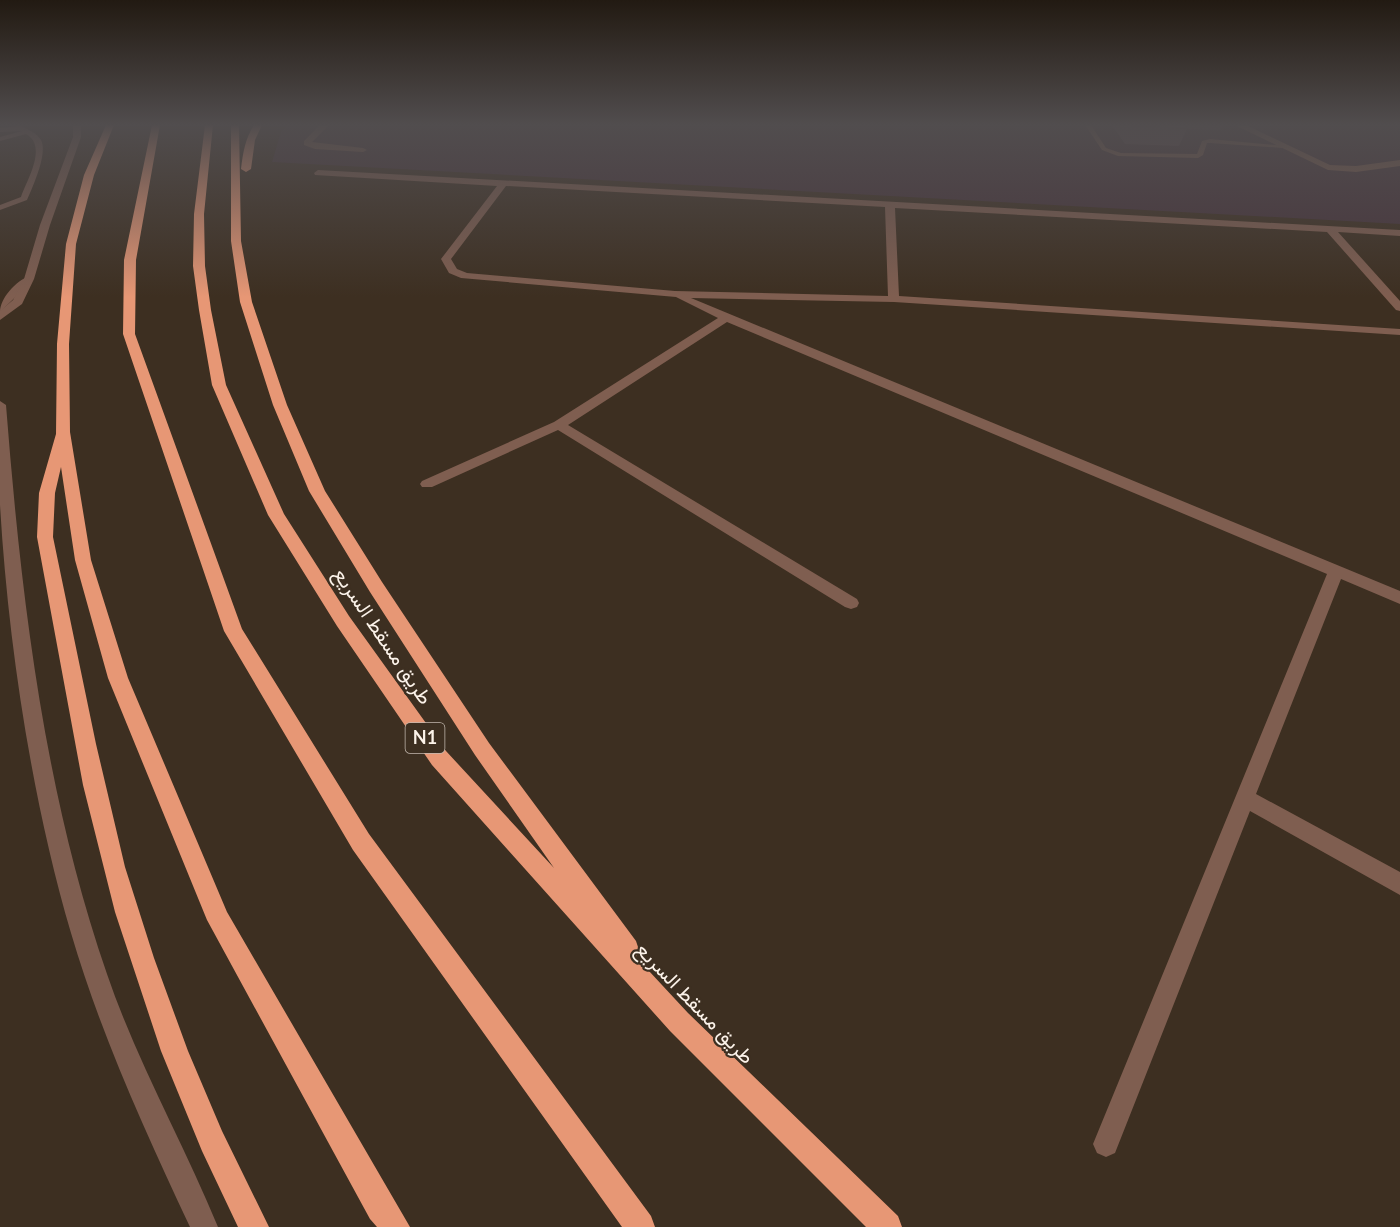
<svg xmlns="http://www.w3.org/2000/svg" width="1400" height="1227" viewBox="0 0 1400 1227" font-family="Lato,Vazirmatn,sans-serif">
	<rect width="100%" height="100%" fill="#3d2f21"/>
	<path fill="#46333b" d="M287 125H1400V224L272 162 281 132Z"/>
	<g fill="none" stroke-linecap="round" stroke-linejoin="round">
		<path fill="#7f5e50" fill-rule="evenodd" d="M1085 125H1091L1106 148 1121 153 1197 154 1202 141 1210 139 1286 146 1283 148 1210 143H1207L1203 155 1198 158 1118 156 1102 150Z
			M21 126C27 129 37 133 41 140 48 153 33 186 27 200L0 210V205L21 197C27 180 48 146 26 134L0 141V137L22 131 0 132V128Z
			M29 276 33 279 32 281 0 312C0 298 16 281 29 276Z"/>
		<path fill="#7f5e50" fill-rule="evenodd" d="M320 125H329L312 142 363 148 367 150 363 152 315 149 304 145V141Z
			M1235 125H1246L1330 165 1356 166 1400 160V166L1356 172 1328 170Z
			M318 170 1400 230V236L1338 232 1400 301V311L1396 310 1327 232 895 208 899 296 1400 329V335L894 302 691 298 1400 591V604L1341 579 1256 794 1400 872V895L1250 811 1115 1153 1106 1157 1097 1153 1093 1144 1327 574 727 322 568 425 857 599 859 603 857 607 851 609 845 607 558 430 432 487H422L420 484 422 481 554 422 718 318 676 297 461 278 449 273 441 259 497 186 315 175 314 173ZM506 186 885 207 888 296 675 291 467 273 457 269 451 259Z"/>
		<path fill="#7f5e50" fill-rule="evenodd" d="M73 125H81V137L50 225 34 279 22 304 0 320V311L13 300 24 279 40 225 73 137Z
			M0 401 6 405C21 597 44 792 107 974 137 1062 183 1142 218 1227H190C145 1131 101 1035 71 933 32 801 8 643 0 505 0 471 0 436 0 401Z"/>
		<path fill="#e79775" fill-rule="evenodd" d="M106 125H114L94 175 76 244 69 344 70 432 91 560 128 678 227 912 410 1227H377L370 1219 207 920 108 678 75 560 61 467 55 493 53 537 96 744 125 867 154 958 188 1051 222 1131 269 1227H238L202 1151 161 1051 115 912 83 785 37 537 39 493 56 434 57 344 66 244 84 175Z
			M152 125H160L136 260 135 334 242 629 369 834 651 1216 655 1227H622L353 850 224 631 123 334 124 260Z
			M205 125H213L204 214 205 266 211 310 226 385 284 514 349 616 446 751 554 868 475 755 370 592 309 491 273 405 240 302 231 241V125H239L241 241 252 302 287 405 325 491 382 582 489 743 636 941 639 950 636 957 688 1013 898 1216 902 1227H866L670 1031 432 765 337 626 268 515 212 385 199 310 193 266 194 214Z
			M254 125H262L255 140 251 169 246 172 241 169C243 153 245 139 254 125Z"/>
	</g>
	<path fill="#5c4951" d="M1112 125H1223L1221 130 1187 129 1179 146 1125 144Z"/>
	<path fill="#6b555e" stroke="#4b3c42" stroke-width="1.5" d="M1132 125H1185L1187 128 1132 126Z"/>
	<linearGradient id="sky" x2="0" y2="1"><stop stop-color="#221a12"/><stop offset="0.42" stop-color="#514d4e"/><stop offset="1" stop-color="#514d4e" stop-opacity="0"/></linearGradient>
	<rect width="1400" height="297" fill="url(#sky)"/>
	<g text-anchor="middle" stroke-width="4.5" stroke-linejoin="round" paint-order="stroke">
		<rect fill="#3d2f21" stroke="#c3b8ae" stroke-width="1.5" x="405.5" y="723" width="39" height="30" rx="4.5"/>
		<g font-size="18" font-weight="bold" fill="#fcf3ea">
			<text x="425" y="744">N1</text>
		</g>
		<g font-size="20" fill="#fcf3ea" stroke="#3d2f21">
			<text transform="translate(383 636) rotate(56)" y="7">طريق مسقط السريع</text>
			<text transform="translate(695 1003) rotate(46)" y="7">طريق مسقط السريع</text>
		</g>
	</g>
</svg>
